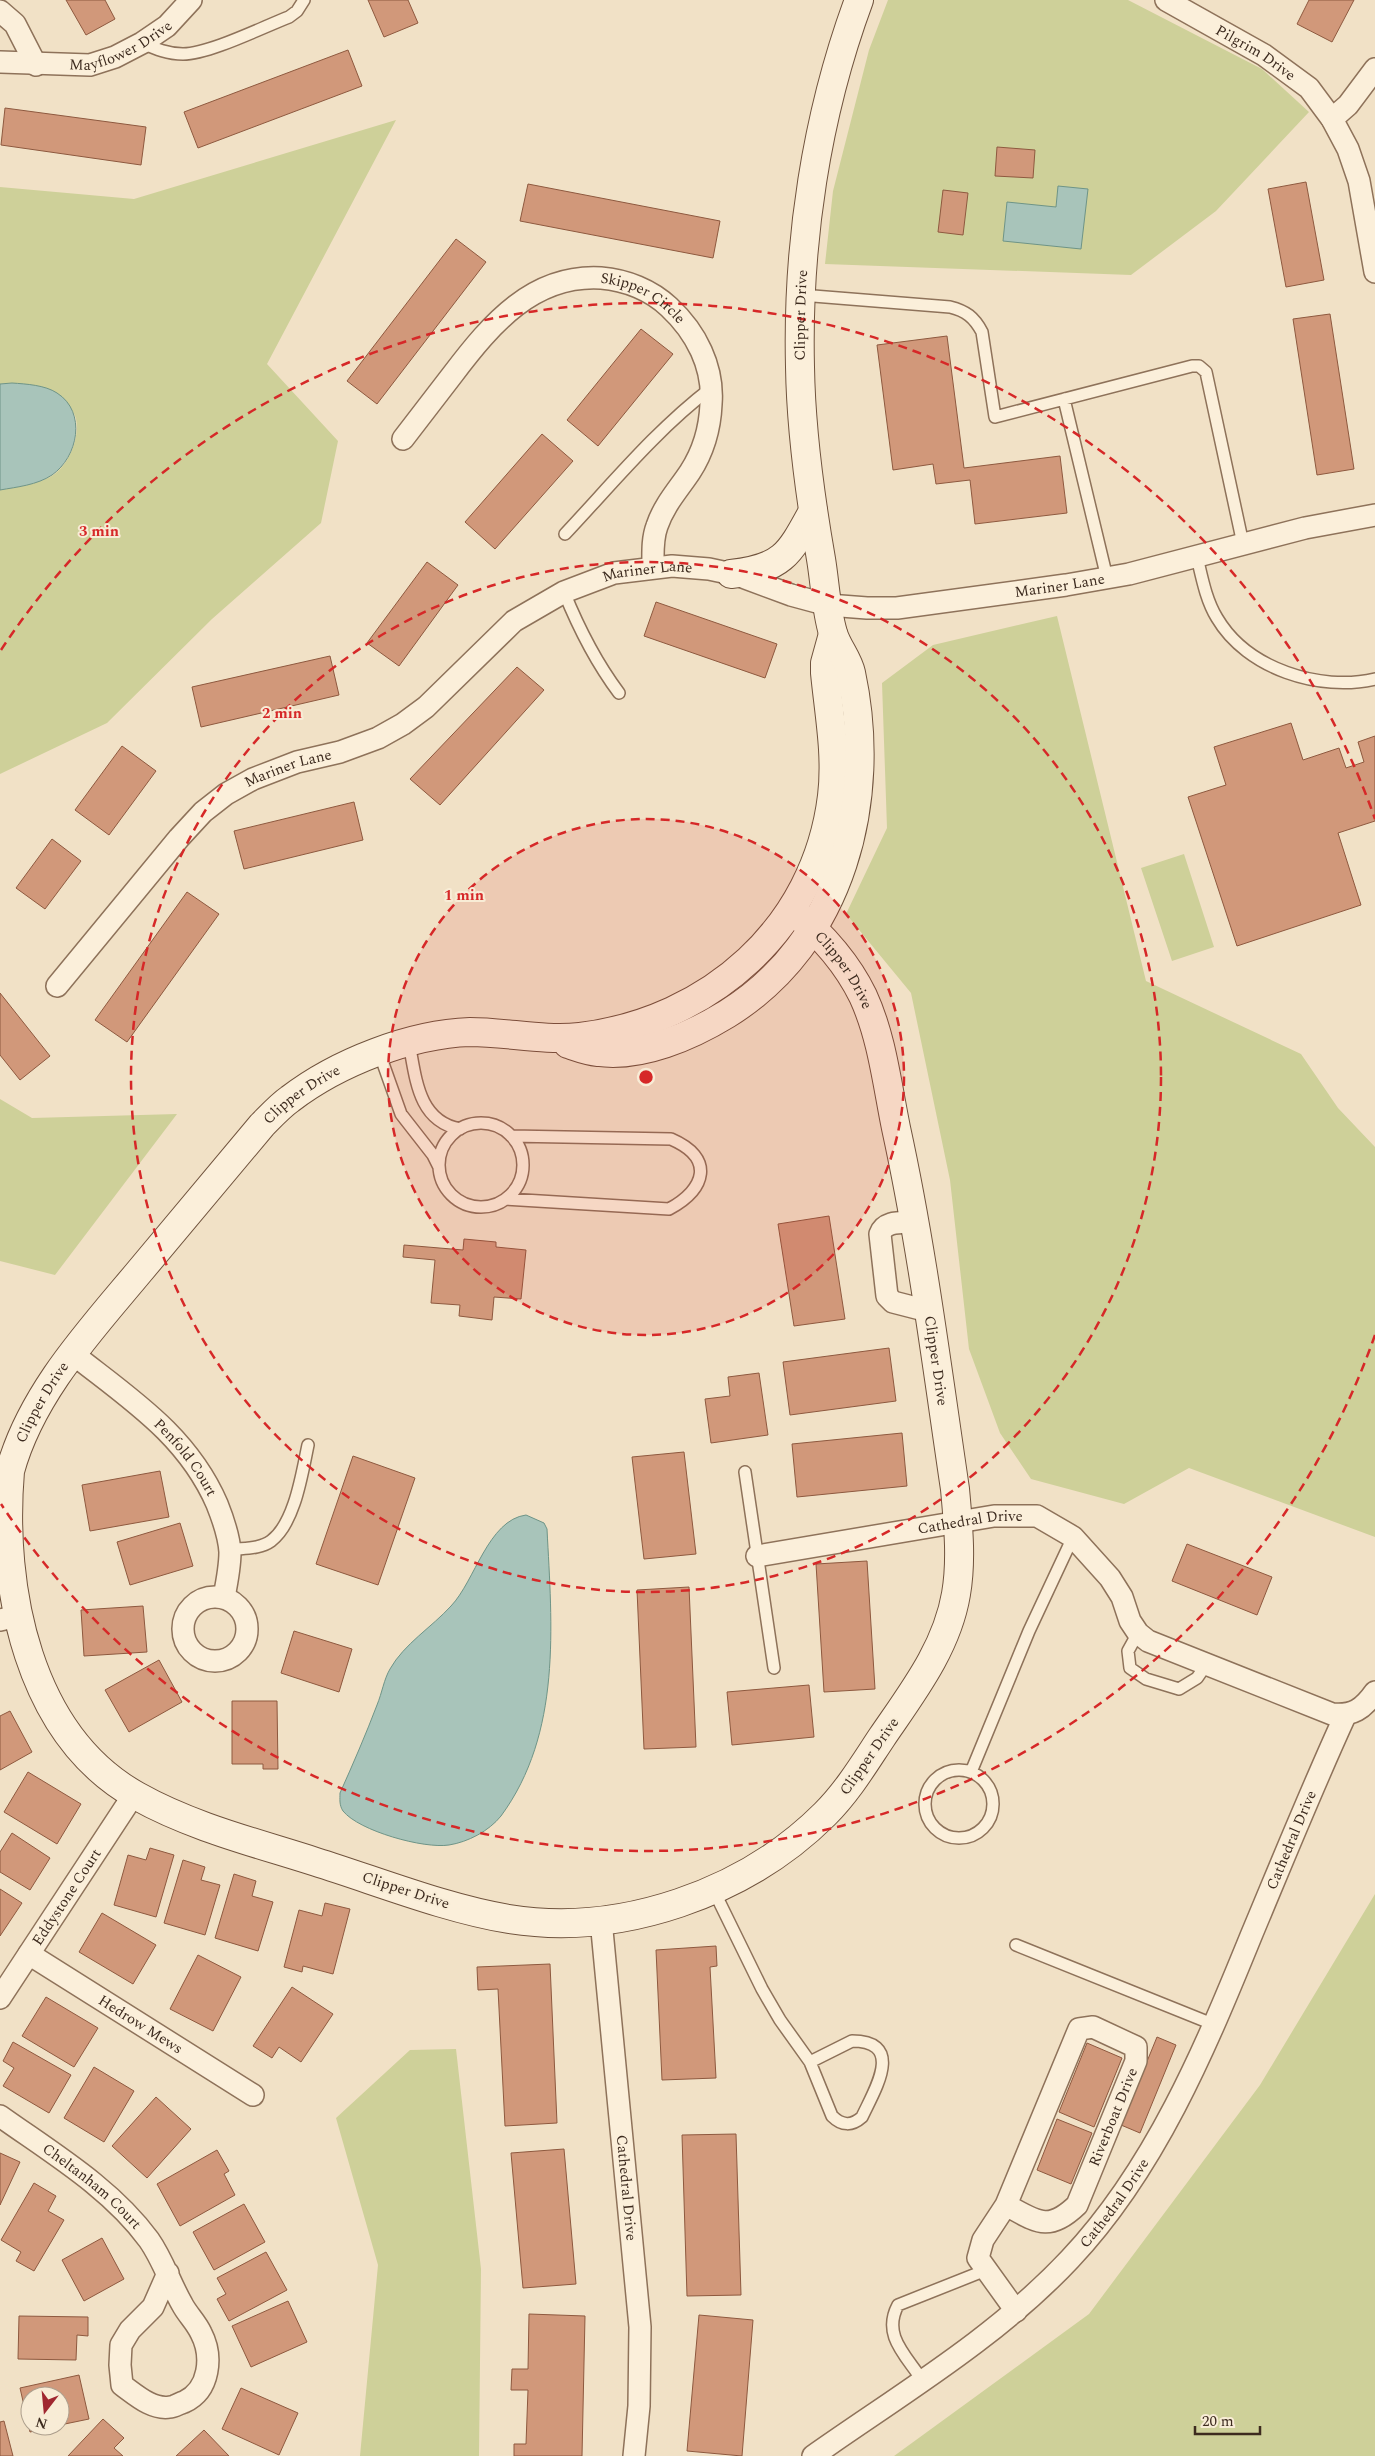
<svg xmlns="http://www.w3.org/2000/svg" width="1375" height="2456" viewBox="0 0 1375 2456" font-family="Spectral,serif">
	<rect width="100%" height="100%" fill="#f1e1c6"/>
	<path fill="#ced099" d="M888 0H1128L1262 69 1309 112 1216 211 1131 275 825 264 833 191 869 50Z
		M396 120 267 364 338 441 321 523 212 619 107 723 0 774V490C17 487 34 485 50 477 68 467 80 439 76 419 75 414 71 409 69 405L12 383 0 384V187L134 199Z
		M1057 616 1146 981 1301 1054 1338 1108 1375 1147V1537L1189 1468 1124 1504 1031 1479 1000 1433 969 1349 950 1180 911 993 846 914 887 828 882 683 933 645Z
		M1184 854 1214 947 1172 961 1141 868Z
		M0 1099 32 1118 177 1114 55 1275 0 1261Z
		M1375 1894V2456H894L1089 2314 1260 2085Z
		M456 2049 481 2269 479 2456H360L378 2265 336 2118 410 2050Z"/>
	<path fill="#a8c4ba" stroke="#6e9487" d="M1058 186 1088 189 1081 249 1003 241 1007 202 1056 207Z
		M12 383C26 384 45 385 57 393 87 412 78 457 52 475 37 485 17 487 0 490V384Z
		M526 1515 544 1523 547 1529C552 1626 562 1733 501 1816 489 1831 468 1842 449 1845 424 1849 359 1831 343 1811 339 1805 340 1799 340 1793 353 1764 366 1734 377 1705 382 1693 384 1679 390 1669 404 1644 432 1627 451 1606 475 1581 488 1520 526 1515Z"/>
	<path fill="#d1987a" stroke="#8e593f" d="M66 0H105L115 19 86 35Z
		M368 0H408L418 23 384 37Z
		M1309 0H1354L1332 42 1297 24Z
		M348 50 362 86 198 148 184 112Z
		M5 108 146 127 141 165 1 145Z
		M997 147 1035 150 1033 178 995 176Z
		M1306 182 1324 280 1286 287 1268 189Z
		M528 184 720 221 713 258 520 221Z
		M943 190 968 193 963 235 938 232Z
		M456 239 486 262 377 404 347 381Z
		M1330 314 1354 469 1317 475 1293 319Z
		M641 329 673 354 598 446 567 420Z
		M947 336 964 468 1060 456 1067 513 975 524 970 480 936 484 933 464 893 470 877 345Z
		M542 434 573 461 495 549 465 522Z
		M427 562 458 585 399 666 367 643Z
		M656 602 777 644 765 678 644 636Z
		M330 656 339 695 201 727 192 687Z
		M517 667 544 690 440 805 410 779Z
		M1291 723 1303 760 1339 748 1346 768 1364 762 1358 742 1375 736V821L1338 833 1361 905 1237 946 1188 797 1226 785 1214 747Z
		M122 746 156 771 109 835 75 810Z
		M354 802 363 840 244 869 234 831Z
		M52 839 81 861 45 909 16 888Z
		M187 892 219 914 127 1042 95 1020Z
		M0 993 50 1056 20 1080 0 1055Z
		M829 1216 845 1319 794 1326 778 1224Z
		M464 1239 496 1242V1247L526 1250 521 1299 494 1297 492 1320 459 1316 460 1305 431 1303 435 1260 403 1257 404 1245 463 1250Z
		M889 1348 896 1401 790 1415 783 1362Z
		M759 1373 768 1435 711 1443 705 1399 730 1396 728 1377Z
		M902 1433 907 1486 797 1497 792 1444Z
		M684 1452 696 1554 644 1559 632 1457Z
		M353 1456 415 1478 378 1585 316 1564Z
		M160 1471 169 1517 90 1531 82 1485Z
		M180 1523 193 1566 130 1585 117 1542Z
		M1187 1544 1272 1577 1257 1615 1172 1581Z
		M867 1561 875 1689 824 1692 816 1564Z
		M689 1587 696 1747 644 1749 637 1590Z
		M143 1606 147 1652 84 1656 81 1610Z
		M294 1631 352 1649 339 1692 281 1673Z
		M159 1660 182 1702 129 1732 105 1690Z
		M809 1685 814 1737 732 1745 727 1692Z
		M232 1701H277L278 1769H263V1764H232Z
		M10 1711 32 1752 0 1770V1716Z
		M28 1772 81 1804 57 1844 4 1812Z
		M12 1833 50 1858 30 1890 0 1872V1852Z
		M150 1848 174 1855 156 1917 114 1905 128 1855 146 1860Z
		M183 1860 205 1867 201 1880 220 1885 205 1935 164 1923Z
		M234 1874 256 1881 252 1896 273 1902 258 1951 215 1938Z
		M0 1889 22 1903 0 1936Z
		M325 1903 350 1909 333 1974 303 1966 302 1972 284 1967 299 1910 322 1916Z
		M102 1913 156 1945 133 1984 79 1952Z
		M716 1946 717 1966 710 1967 716 2078 662 2080 656 1950Z
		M198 1955 241 1977 213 2031 170 2009Z
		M550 1964 557 2123 505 2126 498 1989 478 1990 477 1967Z
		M292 1987 333 2014 301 2062 279 2047 272 2058 253 2046Z
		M46 1997 98 2028 74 2067 22 2036Z
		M1157 2037 1176 2045 1140 2133 1121 2125Z
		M13 2042 71 2075 49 2113 3 2086 14 2068 3 2061Z
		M1087 2043 1122 2058 1094 2127 1059 2112Z
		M94 2067 134 2091 104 2142 64 2118Z
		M156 2097 191 2129 147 2178 112 2146Z
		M1057 2119 1092 2133 1071 2184 1037 2170Z
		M736 2134 741 2295 687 2296 682 2135Z
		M564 2149 576 2284 523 2288 511 2153Z
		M217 2150 229 2171 224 2174 235 2195 180 2226 157 2184Z
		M0 2153 20 2162 0 2205Z
		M34 2183 56 2196 48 2211 64 2220 34 2271 16 2261 21 2252 1 2240Z
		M244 2204 265 2242 214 2270 193 2232Z
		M102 2238 124 2279 84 2301 62 2260Z
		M266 2252 287 2290 229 2321 217 2299 226 2294 217 2278Z
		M288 2301 307 2342 251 2367 232 2326Z
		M529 2314 585 2316 582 2456H514V2444H526L528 2390H511L512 2369H528Z
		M699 2315 753 2320 742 2456 687 2451Z
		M19 2316 88 2317V2336L77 2335 76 2360 18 2359Z
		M79 2375 89 2419 60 2425V2396H30V2426H57L30 2432 20 2388Z
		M241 2388 298 2413 279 2455 222 2429Z
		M103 2419 124 2438 114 2448 123 2456H68Z
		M4 2421 13 2456H0V2422Z
		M204 2430 229 2456H176Z"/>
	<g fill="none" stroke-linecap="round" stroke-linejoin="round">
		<g stroke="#8e725a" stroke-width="14">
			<path id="lane" d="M142 43C156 49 168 54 183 54 209 54 263 27 289 17L297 11 304 0
				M801 295 950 307C966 311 974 317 982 332L995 417 1192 366H1199L1206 372 1243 544
				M1064 399 1107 578
				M565 534C612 484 656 430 711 388
				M1197 557C1202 578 1206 600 1217 618 1247 669 1320 692 1375 679
				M564 592C579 629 595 661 619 693
				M409 1043C416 1079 418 1121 460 1129
				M379 1052 401 1114 433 1155 439 1167
				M439 1165a42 42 0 1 1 84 0a42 42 0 1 1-84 0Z
				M506 1199 669 1209C706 1189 715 1158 671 1139L511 1136
				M745 1472 774 1668
				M230 1550C243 1548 260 1549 271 1541 295 1523 302 1473 308 1445
				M1138 1633 1128 1651 1130 1668 1146 1679 1179 1689 1197 1678 1206 1665
				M925 1804a34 34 0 1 1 68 0a34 34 0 1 1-68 0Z
				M971 1772 1029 1631 1073 1537
				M713 1889 762 1989 780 2020 810 2062
				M1016 1945 1215 2025
				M852 2041C906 2041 874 2091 862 2117 852 2126 842 2126 832 2116L810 2062Z
				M922 2380C905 2354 882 2335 898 2305L986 2270"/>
		</g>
		<g stroke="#8e725a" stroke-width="24">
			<g id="street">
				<path id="s1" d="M1166 0 1264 55 1309 88 1332 119 1348 149 1359 181 1375 272"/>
				<path d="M0 11 15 24 36 65"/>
				<path id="s2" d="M0 62 90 65 115 57 142 43 167 26 191 0"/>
				<path d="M1332 119 1348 105 1375 69"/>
				<path id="s3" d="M403 439C420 417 437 395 453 374 491 324 533 274 601 278 626 280 651 290 669 307 696 332 714 367 711 404 710 428 703 452 690 472 678 490 664 505 657 526 652 539 653 554 653 567"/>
				<path id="s4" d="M57 986 179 838 203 812 226 794 253 779 297 762 340 752 378 738 403 724 426 707 514 621 564 592 614 573 672 566 709 569 737 575 791 595 828 605 867 608H897L1066 585 1129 574 1305 528 1375 515"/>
				<path d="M915 1222C902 1223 885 1220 880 1234L887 1296 893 1302 928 1311"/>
				<path id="s5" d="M73 1354C130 1399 187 1435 217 1504 223 1519 229 1535 230 1552 230 1567 227 1582 224 1597"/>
				<path id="s6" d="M757 1556 994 1516H1037L1073 1537 1110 1578 1122 1597 1130 1621 1138 1633 1148 1641 1332 1714C1353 1716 1363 1709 1375 1692"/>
				<circle cx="215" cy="1629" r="32"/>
				<path d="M0 1620 9 1618"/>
				<path id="s7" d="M601 1920 640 2327 639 2406 634 2456"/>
				<path id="s8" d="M29 1954 253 2095"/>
				<path id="s9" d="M0 1998 134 1794"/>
				<path id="s10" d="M0 2116C52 2153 111 2188 149 2240 163 2260 170 2283 182 2304 187 2314 196 2322 201 2333 213 2356 210 2390 184 2402 180 2403 174 2407 170 2407 152 2410 136 2395 122 2385L120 2365 121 2345 130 2330 153 2307 168 2273"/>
				<path id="s11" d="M1006 2205C1036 2221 1048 2233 1077 2205L1136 2061V2047L1093 2027 1079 2029 1006 2205 983 2240 978 2258 1016 2311"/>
				<path id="s12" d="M813 2456C901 2394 996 2338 1070 2259 1155 2169 1205 2049 1251 1936 1282 1862 1312 1788 1345 1716"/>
			</g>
		</g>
		<g stroke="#70533d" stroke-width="30">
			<g id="secondary">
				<path d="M731 574C783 568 789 555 813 511"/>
				<path id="s13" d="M792 910C821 934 846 961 863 996 882 1037 887 1084 896 1128 922 1247 937 1368 955 1489 958 1523 962 1560 956 1594 947 1648 912 1693 882 1737 864 1764 848 1791 825 1814 746 1893 621 1937 509 1919 447 1909 377 1881 316 1862 257 1843 192 1827 137 1796 28 1735 0 1589 10 1471 31 1394 89 1332 139 1272 180 1223 221 1174 262 1125 271 1116 280 1106 290 1099 337 1063 410 1034 470 1032 507 1032 543 1041 580 1037 710 1021 816 928 832 796 837 755 829 714 825 673V663L833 634"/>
				<path id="s14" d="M568 1044C577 1047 587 1051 598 1052 641 1058 691 1036 727 1014 843 942 878 799 851 673 848 659 837 647 833 633 826 610 825 583 821 559 810 496 801 432 800 367 797 244 816 116 859 0"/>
			</g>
		</g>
		<use href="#lane" stroke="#fbefda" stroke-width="11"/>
		<use href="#street" stroke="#fbefda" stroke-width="21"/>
		<use href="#secondary" stroke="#fbefda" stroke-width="28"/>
	</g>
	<circle cx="646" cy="1077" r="258" fill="#d62828" fill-opacity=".12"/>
	<g fill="none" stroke="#d62828" stroke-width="2.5" stroke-dasharray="9 6">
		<circle cx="646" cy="1077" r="258"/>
		<circle cx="646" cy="1077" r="515"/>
		<path d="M1375 1335A773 773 0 0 1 1 1504M1 650A773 773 0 0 1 1375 819"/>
	</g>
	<g text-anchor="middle" stroke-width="4" stroke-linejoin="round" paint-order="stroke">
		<g font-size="15" fill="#3d2b1f" stroke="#f8ecd6">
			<text dy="5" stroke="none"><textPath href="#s2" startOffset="125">Mayflower Drive</textPath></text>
			<text dy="5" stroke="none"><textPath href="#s1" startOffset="104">Pilgrim Drive</textPath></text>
			<text dy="5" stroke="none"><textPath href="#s3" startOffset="314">Skipper Circle</textPath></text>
			<text dy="5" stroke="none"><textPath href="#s14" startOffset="919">Clipper Drive</textPath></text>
			<text dy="5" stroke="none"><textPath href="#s4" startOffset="744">Mariner Lane</textPath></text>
			<text dy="5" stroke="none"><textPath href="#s4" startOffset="1164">Mariner Lane</textPath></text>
			<text dy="5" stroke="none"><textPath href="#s4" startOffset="324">Mariner Lane</textPath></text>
			<text dy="5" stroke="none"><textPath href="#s13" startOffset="80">Clipper Drive</textPath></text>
			<text dy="5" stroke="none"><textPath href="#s13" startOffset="2565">Clipper Drive</textPath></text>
			<text dy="5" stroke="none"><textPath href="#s13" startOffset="485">Clipper Drive</textPath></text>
			<text dy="5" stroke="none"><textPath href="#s13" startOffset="2160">Clipper Drive</textPath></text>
			<text dy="5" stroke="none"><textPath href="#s5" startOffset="154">Penfold Court</textPath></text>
			<text dy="5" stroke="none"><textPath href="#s6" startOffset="216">Cathedral Drive</textPath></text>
			<text transform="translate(869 1756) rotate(-55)" y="5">Clipper Drive</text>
			<text dy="5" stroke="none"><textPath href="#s12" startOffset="801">Cathedral Drive</textPath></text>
			<text transform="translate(406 1890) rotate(18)" y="5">Clipper Drive</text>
			<text dy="5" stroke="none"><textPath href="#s9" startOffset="121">Eddystone Court</textPath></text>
			<text dy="5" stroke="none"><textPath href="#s8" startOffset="132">Hedrow Mews</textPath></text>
			<text dy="5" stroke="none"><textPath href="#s11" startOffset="175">Riverboat Drive</textPath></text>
			<text dy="5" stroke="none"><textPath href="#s10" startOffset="116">Cheltanham Court</textPath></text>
			<text dy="5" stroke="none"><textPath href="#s7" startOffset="269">Cathedral Drive</textPath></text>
			<text dy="5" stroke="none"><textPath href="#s12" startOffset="396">Cathedral Drive</textPath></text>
		</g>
	</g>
	<circle cx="646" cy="1077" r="8" fill="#d62828" stroke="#f8ecd6" stroke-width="2.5"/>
	<g font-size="15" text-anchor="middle" font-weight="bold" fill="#d62828" stroke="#f8ecd6" stroke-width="4" stroke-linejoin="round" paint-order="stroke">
		<text x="99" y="536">3 min</text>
		<text x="282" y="718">2 min</text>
		<text x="464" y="900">1 min</text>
	</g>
	<g transform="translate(45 2411) rotate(196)"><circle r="24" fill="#f8ecd6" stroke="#ad9f8d"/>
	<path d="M0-4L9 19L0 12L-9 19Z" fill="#a02730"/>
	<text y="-8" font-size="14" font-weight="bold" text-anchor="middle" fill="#3d2b1f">N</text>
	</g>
	<path d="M1195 2426v8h65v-8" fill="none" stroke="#3d2b1f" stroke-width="2.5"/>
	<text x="1202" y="2426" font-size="15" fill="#3d2b1f" stroke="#f8ecd6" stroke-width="4" paint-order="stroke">20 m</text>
</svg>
